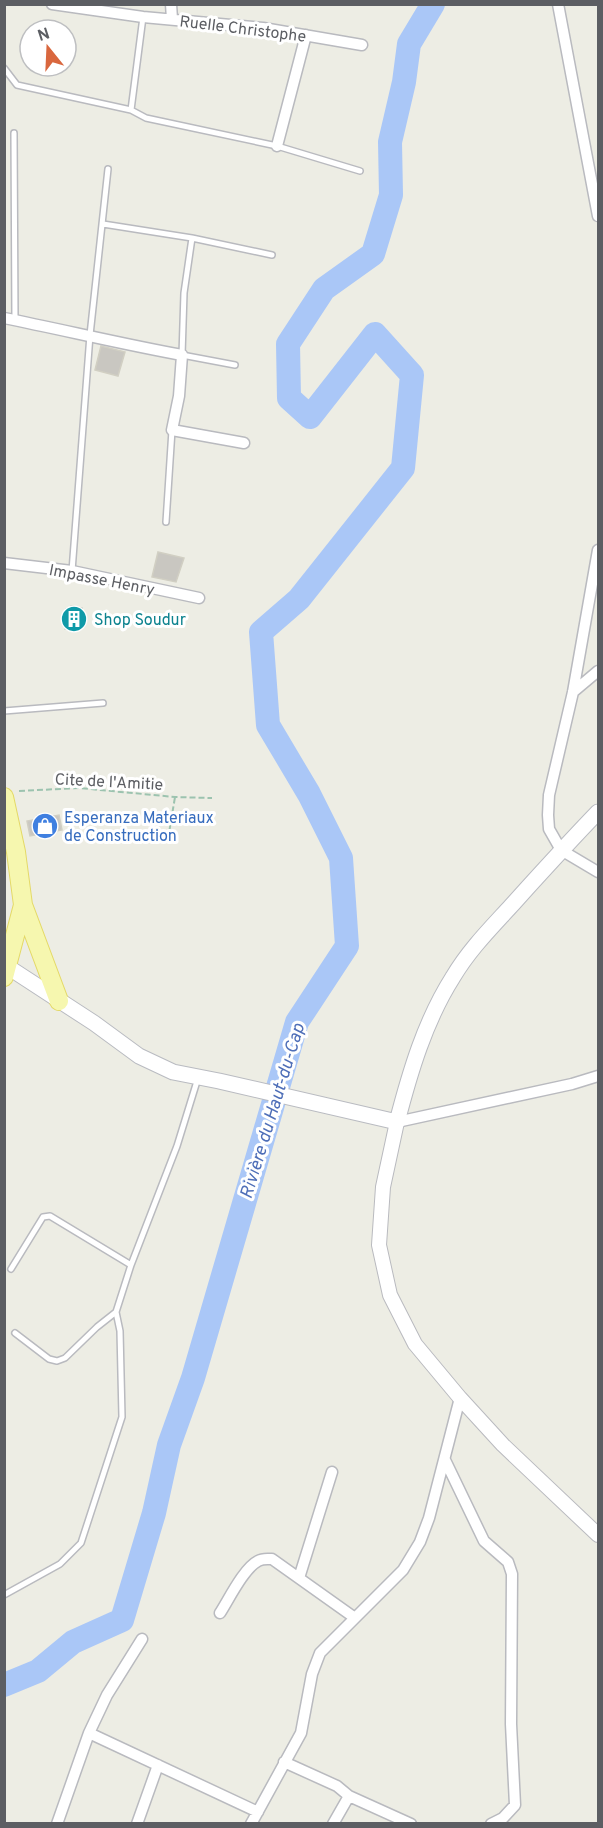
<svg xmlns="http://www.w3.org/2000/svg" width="603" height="1828" viewBox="0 0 603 1828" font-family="Overpass,sans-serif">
	<rect width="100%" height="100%" fill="#edede4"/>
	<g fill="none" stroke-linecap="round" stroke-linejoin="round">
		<path stroke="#aac7f7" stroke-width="24" d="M4 1685 38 1671 73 1642 122 1620 154 1513 169 1445 193 1378 297 1022 347 946 341 858 309 794 268 725 261 632 299 599 403 468 412 375 375 334 310 417 289 398 288 344 324 289 373 254 391 195 390 142 404 82 409 44 433 4"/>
	</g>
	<path fill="#c9c7c1" stroke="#d1cfc3" stroke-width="1.5" d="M101 346 125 352 118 376 95 370Z
		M158 552 184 558 176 582 152 577Z
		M71 606 82 608 76 631 65 629Z
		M59 815 62 830 30 836 27 821Z"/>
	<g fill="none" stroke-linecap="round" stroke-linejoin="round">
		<g stroke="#b9babf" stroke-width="8">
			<path id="service" d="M4 68 17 85 131 110 146 118 277 146 360 171
				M131 110 143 17
				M14 133 15 320
				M103 224 192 238 272 255
				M192 238 184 293 182 355 235 365
				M166 522 172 430
				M72 571 90 335 108 169
				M4 711 103 703
				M11 1269 43 1217 50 1216 131 1265
				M15 1333 49 1359 57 1361 65 1358 97 1327 116 1312 131 1265 177 1146 198 1078
				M4 1595 60 1564 81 1543 122 1417 120 1331 116 1312"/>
		</g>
		<g stroke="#b9babf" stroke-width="13">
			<path id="minor" d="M52 4 143 17 263 28 362 45
				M171 4 172 19
				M558 4 598 216
				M277 146 306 35
				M4 318C64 330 122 344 182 355L179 396 172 430 244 443
				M598 550 573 692 549 795 548 815 549 829 561 850 598 872
				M4 563 72 571 199 598
				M573 692 598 671
				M397 1122 572 1084 598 1076
				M445 1460 484 1541 508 1562 512 1574 511 1724 515 1805 503 1818 491 1824
				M299 1578 332 1472
				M220 1613C229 1599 244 1568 258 1561 263 1558 267 1559 272 1559L355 1618
				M142 1639 107 1695 89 1733 258 1812
				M284 1762 337 1786 349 1796 333 1824
				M349 1796 411 1824
				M57 1824 89 1733
				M137 1824 158 1765
				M251 1824 301 1733 312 1674 320 1653 403 1570 420 1542 429 1518 460 1398"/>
		</g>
		<g stroke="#b9babf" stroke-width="16">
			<path id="tertiary" d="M397 1122 383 1187 379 1245 390 1295 415 1344 460 1398 503 1445 598 1535"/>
		</g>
		<g stroke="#b9bbc1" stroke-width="17">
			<path id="secondary" d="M8 967 94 1023 139 1056 173 1072 219 1081 397 1122C410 1072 425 1021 453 977 469 950 490 929 511 906 540 874 568 843 598 812"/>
		</g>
		<g stroke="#e4d966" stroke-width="20">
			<path id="primary" d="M4 797 16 852 23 905 4 977
				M23 905 59 1001"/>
		</g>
		<path stroke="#9cc3af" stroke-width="2" stroke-dasharray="6 3" stroke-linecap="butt" d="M19 791 79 788 175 797 212 798
			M168 839 175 797"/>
		<use href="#service" stroke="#fff" stroke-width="5"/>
		<use href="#minor" stroke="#fff" stroke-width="10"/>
		<use href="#tertiary" stroke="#fff" stroke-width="14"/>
		<use href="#secondary" stroke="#fff" stroke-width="15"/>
		<use href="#primary" stroke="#f6f7af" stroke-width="18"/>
	</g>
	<defs>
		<g id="building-disc" transform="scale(1.35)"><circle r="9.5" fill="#0f9aa8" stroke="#fff"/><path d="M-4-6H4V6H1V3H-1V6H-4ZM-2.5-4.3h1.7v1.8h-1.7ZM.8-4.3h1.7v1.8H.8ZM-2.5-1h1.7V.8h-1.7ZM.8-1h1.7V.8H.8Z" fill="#fff"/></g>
		<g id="shop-disc" transform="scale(1.35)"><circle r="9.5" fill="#3f7fe0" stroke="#fff"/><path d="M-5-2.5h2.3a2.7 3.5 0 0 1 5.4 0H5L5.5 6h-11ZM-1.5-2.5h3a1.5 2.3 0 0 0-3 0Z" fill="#fff"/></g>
	</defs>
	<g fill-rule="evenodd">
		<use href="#building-disc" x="74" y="619"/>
		<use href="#shop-disc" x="45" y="826"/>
	</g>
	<g text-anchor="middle" stroke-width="6" stroke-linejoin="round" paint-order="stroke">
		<g font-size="16" fill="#5c5e63" stroke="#fff">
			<text transform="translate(243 28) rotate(7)" y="6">Ruelle Christophe</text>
			<text transform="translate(102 579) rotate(11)" y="6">Impasse Henry</text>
			<text transform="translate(109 781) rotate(3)" y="6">Cite de l'Amitie</text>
		</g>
		<g font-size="16" fill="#0d838f" stroke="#fff" text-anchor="start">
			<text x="94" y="625">Shop Soudur</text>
		</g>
		<g font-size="16" fill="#366cbe" stroke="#fff" text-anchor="start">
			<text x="64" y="823">Esperanza Materiaux<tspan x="64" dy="18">de Construction</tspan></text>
		</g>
		<g font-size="18" font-style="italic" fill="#4f6fb8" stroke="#fff">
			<text transform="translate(272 1111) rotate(-73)" y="6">Rivière du Haut-du-Cap</text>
		</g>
	</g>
	<rect width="603" height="1828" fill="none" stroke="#5c5e63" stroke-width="12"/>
	<g transform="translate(48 48) rotate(342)"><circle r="28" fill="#ffffff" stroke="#bebfc1" stroke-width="1.5"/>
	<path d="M0-4.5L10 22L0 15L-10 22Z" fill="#d9673e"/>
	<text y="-9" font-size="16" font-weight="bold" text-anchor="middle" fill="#5c5e63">N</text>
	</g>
</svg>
